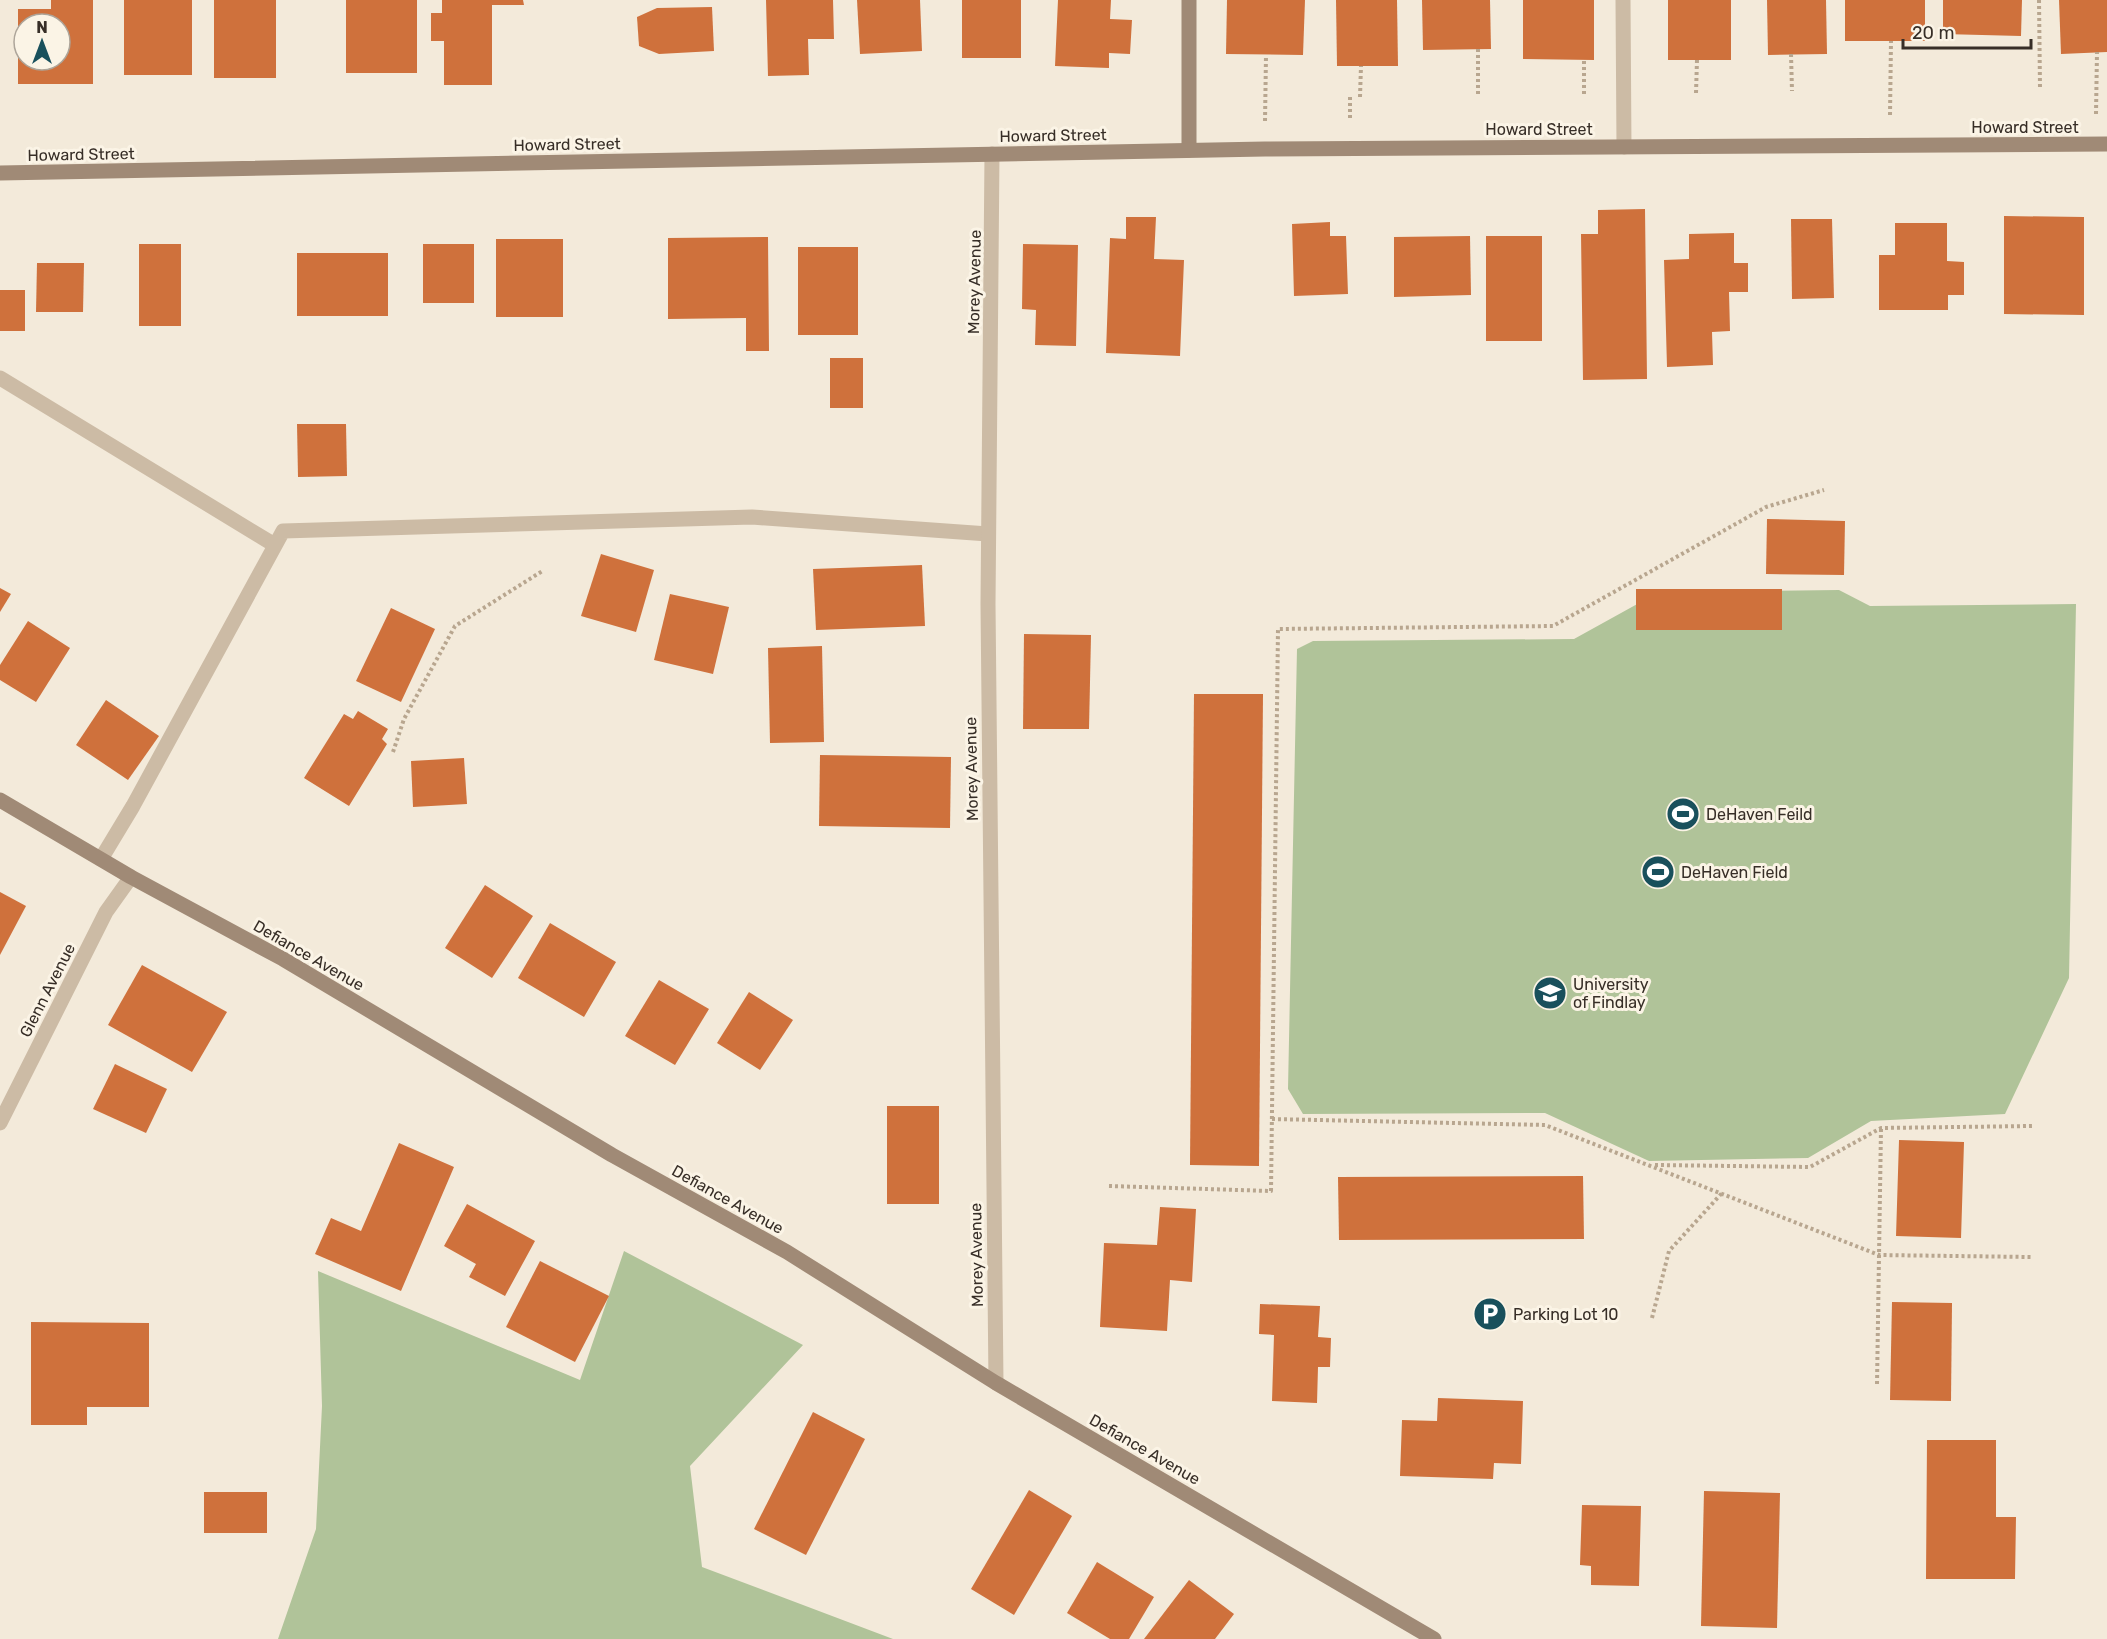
<svg xmlns="http://www.w3.org/2000/svg" width="2107" height="1639" viewBox="0 0 2107 1639" font-family="Rubik,sans-serif">
  <style>
    .green { fill: #b0c399 }
    .building { fill: #cf713c; fill-rule: evenodd }
    .lines { fill: none; stroke-linecap: round; stroke-linejoin: round }
    .path { stroke: #b8a68f; stroke-width: 4; stroke-dasharray: 3 3; stroke-linecap: butt }
    .lane { stroke: #ccbba5; stroke-width: 15 }
    .street { stroke: #ccbba5; stroke-width: 15 }
    .secondary { stroke: #a08a76; stroke-width: 15 }
    .labels { text-anchor: middle; stroke-width: 6; stroke-linejoin: round; paint-order: stroke }
    .street-label { font-size: 16px; fill: #372e27; stroke: #fbf4e6 }
    .poi-label { font-size: 16px; fill: #372e27; stroke: #fbf4e6; text-anchor: start }
  </style>
  <rect width="100%" height="100%" fill="#f3eada"/>
  <g class="green">
    <path d="M 1839,590 L 1870,606 L 2076,604 L 2069,978 L 2005,1114 L 1871,1121 L 1808,1158 L 1649,1161 L 1545,1113 L 1303,1114 L 1288,1089 L 1297,649 L 1313,641 L 1574,639 L 1659,592 Z"/>
    <path d="M 624,1251 L 803,1345 L 690,1466 L 702,1567 L 893,1639 L 278,1639 L 316,1529 L 322,1406 L 318,1271 L 580,1380 Z"/>
  </g>
  <g class="building">
    <path d="M 51,0 L 93,0 L 93,84 L 18,84 L 18,9 L 51,9 ZM 24,24 L 60,24 L 60,60 L 24,60 Z"/>
    <rect x="124" y="0" width="68" height="75"/>
    <rect x="214" y="0" width="62" height="78"/>
    <rect x="346" y="0" width="71" height="73"/>
    <path d="M 442,0 L 523,0 L 524,5 L 492,5 L 492,85 L 444,85 L 444,41 L 431,41 L 431,13 L 442,13 Z"/>
    <path d="M 766,0 L 833,0 L 834,39 L 808,39 L 809,75 L 768,76 Z"/>
    <path d="M 857,0 L 920,0 L 922,51 L 860,54 Z"/>
    <rect x="962" y="0" width="59" height="58"/>
    <path d="M 1058,0 L 1111,0 L 1110,19 L 1132,20 L 1130,54 L 1109,53 L 1109,68 L 1055,66 Z"/>
    <path d="M 1227,0 L 1305,0 L 1303,55 L 1226,54 Z"/>
    <path d="M 1336,0 L 1397,0 L 1398,66 L 1337,66 Z"/>
    <path d="M 1422,0 L 1490,0 L 1491,49 L 1423,50 Z"/>
    <path d="M 1523,0 L 1594,0 L 1594,60 L 1523,59 Z"/>
    <rect x="1668" y="0" width="63" height="60"/>
    <path d="M 1767,0 L 1826,0 L 1827,54 L 1768,55 Z"/>
    <rect x="1845" y="0" width="80" height="41"/>
    <path d="M 1943,0 L 2022,0 L 2021,36 L 1943,34 Z"/>
    <path d="M 2059,0 L 2107,0 L 2107,52 L 2061,54 Z"/>
    <path d="M 712,7 L 714,51 L 659,54 L 639,46 L 637,17 L 657,8 Z"/>
    <path d="M 1645,209 L 1647,379 L 1583,380 L 1581,234 L 1598,234 L 1598,210 Z"/>
    <path d="M 2004,216 L 2084,217 L 2084,315 L 2004,314 Z"/>
    <path d="M 1126,217 L 1156,217 L 1154,259 L 1184,260 L 1180,356 L 1106,353 L 1110,238 L 1126,239 Z"/>
    <path d="M 1791,219 L 1832,219 L 1834,298 L 1792,299 Z"/>
    <path d="M 1330,222 L 1330,236 L 1346,236 L 1348,294 L 1294,296 L 1292,224 Z"/>
    <path d="M 1895,223 L 1947,223 L 1947,261 L 1964,262 L 1964,295 L 1948,295 L 1948,310 L 1879,310 L 1879,255 L 1895,255 Z"/>
    <path d="M 1734,233 L 1734,263 L 1748,263 L 1748,292 L 1729,292 L 1730,331 L 1712,332 L 1713,365 L 1667,367 L 1664,260 L 1689,259 L 1689,234 Z"/>
    <path d="M 1470,236 L 1471,295 L 1394,297 L 1394,237 Z"/>
    <rect x="1486" y="236" width="56" height="105"/>
    <path d="M 768,237 L 769,351 L 746,351 L 746,318 L 668,319 L 668,238 Z"/>
    <rect x="496" y="239" width="67" height="78"/>
    <rect x="139" y="244" width="42" height="82"/>
    <rect x="423" y="244" width="51" height="59"/>
    <path d="M 1023,244 L 1078,245 L 1076,346 L 1035,345 L 1036,310 L 1022,309 Z"/>
    <rect x="798" y="247" width="60" height="88"/>
    <rect x="297" y="253" width="91" height="63"/>
    <path d="M 37,263 L 84,263 L 83,312 L 36,312 Z"/>
    <rect x="0" y="290" width="25" height="41"/>
    <rect x="830" y="358" width="33" height="50"/>
    <path d="M 297,424 L 346,424 L 347,476 L 298,477 Z"/>
    <path d="M 1767,519 L 1845,521 L 1844,575 L 1766,574 Z"/>
    <path d="M 601,554 L 654,570 L 636,632 L 581,616 Z"/>
    <path d="M 922,565 L 925,626 L 816,630 L 813,569 Z"/>
    <path d="M 0,588 L 11,594 L 0,612 Z"/>
    <rect x="1636" y="589" width="146" height="41"/>
    <path d="M 670,594 L 729,607 L 713,674 L 654,660 Z"/>
    <path d="M 391,608 L 435,629 L 401,702 L 356,681 Z"/>
    <path d="M 28,621 L 70,648 L 36,702 L 0,680 L 0,665 Z"/>
    <path d="M 1024,634 L 1091,635 L 1089,729 L 1023,729 Z"/>
    <path d="M 822,646 L 824,742 L 770,743 L 768,648 Z"/>
    <path d="M 1194,694 L 1263,694 L 1259,1166 L 1190,1165 Z"/>
    <path d="M 106,700 L 159,736 L 128,780 L 76,745 Z"/>
    <path d="M 358,711 L 388,729 L 382,739 L 387,744 L 349,806 L 304,778 L 344,714 L 353,719 Z"/>
    <path d="M 820,755 L 951,757 L 950,828 L 819,826 Z"/>
    <path d="M 464,758 L 467,804 L 413,807 L 411,761 Z"/>
    <path d="M 485,885 L 533,916 L 492,978 L 445,948 Z"/>
    <path d="M 0,892 L 26,906 L 0,955 Z"/>
    <path d="M 550,923 L 616,962 L 584,1017 L 518,978 Z"/>
    <path d="M 142,965 L 227,1012 L 192,1072 L 108,1025 Z"/>
    <path d="M 659,980 L 709,1009 L 675,1065 L 625,1036 Z"/>
    <path d="M 749,992 L 793,1020 L 760,1070 L 717,1043 Z"/>
    <path d="M 115,1064 L 167,1089 L 146,1133 L 93,1109 Z"/>
    <rect x="887" y="1106" width="52" height="98"/>
    <path d="M 1899,1140 L 1964,1142 L 1961,1238 L 1896,1236 Z"/>
    <path d="M 399,1143 L 454,1167 L 401,1291 L 315,1254 L 331,1218 L 361,1231 Z"/>
    <path d="M 1583,1176 L 1584,1239 L 1339,1240 L 1338,1177 Z"/>
    <path d="M 467,1204 L 535,1241 L 505,1296 L 469,1277 L 476,1264 L 444,1246 Z"/>
    <path d="M 1160,1207 L 1196,1209 L 1192,1282 L 1170,1280 L 1167,1331 L 1100,1327 L 1104,1243 L 1157,1245 Z"/>
    <path d="M 540,1261 L 609,1296 L 575,1362 L 506,1327 Z"/>
    <path d="M 1892,1302 L 1952,1303 L 1951,1401 L 1890,1400 Z"/>
    <path d="M 1260,1304 L 1320,1306 L 1318,1337 L 1331,1338 L 1330,1367 L 1318,1367 L 1317,1403 L 1272,1401 L 1274,1335 L 1259,1334 Z"/>
    <path d="M 31,1322 L 149,1323 L 149,1407 L 87,1407 L 87,1425 L 31,1425 Z"/>
    <path d="M 1438,1398 L 1523,1401 L 1521,1464 L 1494,1463 L 1493,1479 L 1400,1476 L 1402,1420 L 1437,1421 Z"/>
    <path d="M 813,1412 L 865,1439 L 806,1555 L 754,1529 Z"/>
    <path d="M 1927,1440 L 1996,1440 L 1996,1517 L 2016,1517 L 2015,1579 L 1926,1579 Z"/>
    <path d="M 1029,1490 L 1072,1516 L 1014,1615 L 971,1589 Z"/>
    <path d="M 1704,1491 L 1780,1493 L 1777,1628 L 1701,1626 Z"/>
    <rect x="204" y="1492" width="63" height="41"/>
    <path d="M 1582,1505 L 1641,1506 L 1639,1586 L 1591,1585 L 1591,1566 L 1580,1565 Z"/>
    <path d="M 1097,1562 L 1154,1597 L 1129,1639 L 1110,1639 L 1067,1613 Z"/>
    <path d="M 1189,1580 L 1234,1614 L 1215,1639 L 1144,1639 Z"/>
  </g>
  <g class="lines">
    <g class="path">
      <path d="M 2039,0 L 2040,88"/>
      <path d="M 1478,49 L 1478,95"/>
      <path d="M 1791,54 L 1792,91"/>
      <path d="M 1696,93 L 1697,60"/>
      <path d="M 1584,94 L 1584,60"/>
      <path d="M 1350,97 L 1350,118"/>
      <path d="M 1360,97 L 1361,66"/>
      <path d="M 2096,114 L 2097,52"/>
      <path d="M 1890,115 L 1891,41"/>
      <path d="M 1265,121 L 1266,55"/>
      <path d="M 393,752 L 404,719 L 455,626 L 544,570"/>
      <path d="M 1272,1119 L 1545,1125 L 1879,1255 L 2031,1257"/>
      <path d="M 1655,1165 L 1810,1167 L 1881,1128 L 2032,1126"/>
      <path d="M 1109,1186 L 1271,1191 L 1278,629 L 1553,626 L 1766,507 L 1824,490"/>
      <path d="M 1652,1318 L 1669,1251 L 1722,1193"/>
      <path d="M 1877,1384 L 1881,1128"/>
    </g>
    <g class="lane">
      <path d="M 1623,0 L 1624,147"/>
      <path d="M 0,378 L 273,544"/>
      <path d="M 101,859 L 133,806 L 283,531 L 752,517 L 988,534"/>
    </g>
    <g class="street">
      <path d="M 992,154 L 988,604 L 996,1383"/>
      <path d="M 0,1123 L 106,912 L 131,877"/>
    </g>
    <g class="secondary">
      <path d="M 1189,150 L 1189,0"/>
      <path d="M 0,173 L 1265,149 L 2107,144"/>
      <path d="M 0,800 L 131,877 L 283,959 L 612,1155 L 787,1252 L 996,1383 L 1434,1639"/>
    </g>
  </g>
  <defs>
    <symbol id="stadium-disc" viewBox="-11 -11 22 22"><circle r="9.5" fill="#19505c" stroke="#fbf4e6"/><path d="M0-5a6.5 5 0 1 0 0 10a6.5 5 0 1 0 0-10ZM-3.5-1.8h7v3.6h-7Z" fill="#fff"/></symbol>
    <symbol id="university-disc" viewBox="-11 -11 22 22"><circle r="9.5" fill="#19505c" stroke="#fbf4e6"/><path d="M0-5L7-2L0 1L-7-2ZM-4 1L0 2.5L4 1V4Q0 6-4 4Z" fill="#fff"/></symbol>
    <symbol id="parking-disc" viewBox="-11 -11 22 22"><circle r="9.5" fill="#19505c" stroke="#fbf4e6"/><path d="M-3.5-5.5H1a3.5 3.5 0 0 1 0 7H-1V5.5H-3.5ZM-1-3.4V-.6H.8a1.4 1.4 0 0 0 0-2.8Z" fill="#fff"/></symbol>
  </defs>
  <g fill-rule="evenodd">
    <use href="#stadium-disc" x="1664" y="795" width="38" height="38"/>
    <use href="#stadium-disc" x="1639" y="853" width="38" height="38"/>
    <use href="#university-disc" x="1531" y="974" width="38" height="38"/>
    <use href="#parking-disc" x="1471" y="1295" width="38" height="38"/>
  </g>
  <g class="labels">
    <g class="street-label">
      <text x="2025" y="133">Howard Street</text>
      <text x="1539" y="135">Howard Street</text>
      <text transform="translate(1053 135) rotate(-1)" y="6">Howard Street</text>
      <text transform="translate(567 144) rotate(-1)" y="6">Howard Street</text>
      <text transform="translate(81 154) rotate(-1)" y="6">Howard Street</text>
      <text transform="translate(974 282) rotate(-89)" y="6">Morey Avenue</text>
      <text transform="translate(971 769) rotate(-91)" y="6">Morey Avenue</text>
      <text transform="translate(309 955) rotate(30)" y="6">Defiance Avenue</text>
      <text transform="translate(47 990) rotate(-63)" y="6">Glenn Avenue</text>
      <text transform="translate(728 1199) rotate(29)" y="6">Defiance Avenue</text>
      <text transform="translate(976 1255) rotate(-91)" y="6">Morey Avenue</text>
      <text transform="translate(1145 1449) rotate(30)" y="6">Defiance Avenue</text>
    </g>
    <g class="poi-label">
      <text x="1706" y="820">DeHaven Feild</text>
      <text x="1681" y="878">DeHaven Field</text>
      <text x="1573" y="990">University<tspan x="1573" dy="18">of Findlay</tspan></text>
      <text x="1513" y="1320">Parking Lot 10</text>
    </g>
  </g>
  <g transform="translate(42 42)"><circle r="28" fill="#fbf4e6" stroke="#ada59a" stroke-width="1.5"/>
  <path d="M0-4.5L10 22L0 15L-10 22Z" fill="#19505c"/>
  <text y="-9" font-size="16" font-weight="bold" text-anchor="middle" fill="#372e27">N</text>
  </g>
  <path d="M1903 39v9h128v-9" fill="none" stroke="#372e27" stroke-width="3"/>
  <text x="1912" y="39" font-size="18" fill="#372e27" stroke="#fbf4e6" stroke-width="4.5" paint-order="stroke">20 m</text>
</svg>
